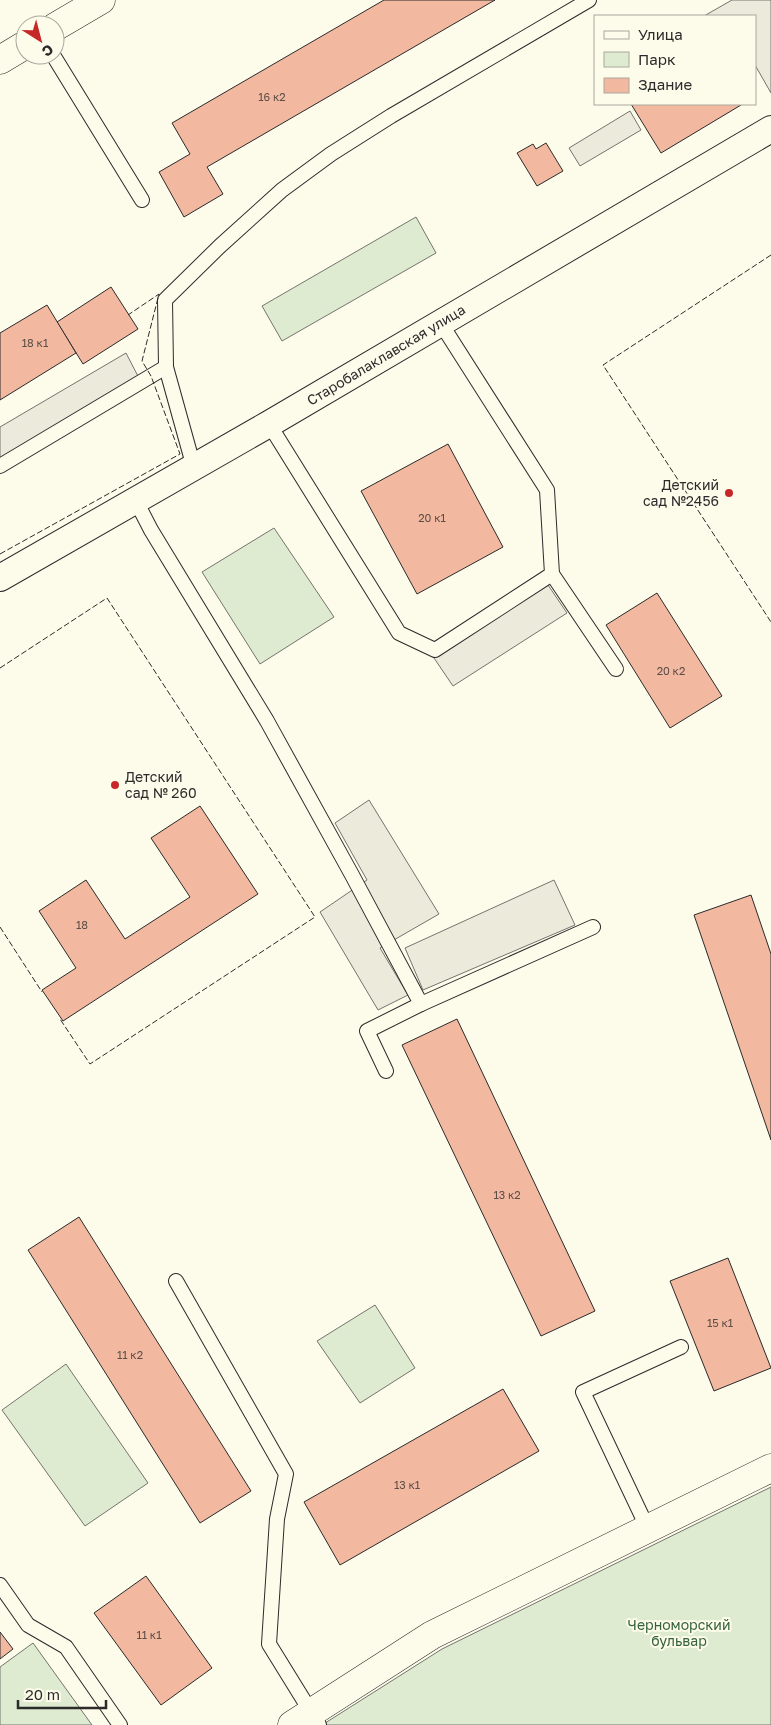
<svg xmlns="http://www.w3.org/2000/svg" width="771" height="1725" viewBox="0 0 771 1725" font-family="'Golos Text',sans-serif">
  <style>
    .green { fill: #deebd1; stroke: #74746e }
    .parking { fill: #eceadb; stroke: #74746e }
    .building { fill: #f2b8a0; stroke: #2b2b2b }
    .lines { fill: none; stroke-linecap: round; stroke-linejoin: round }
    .lane-casing { stroke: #2b2b2b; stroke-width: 16 }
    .street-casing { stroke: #2b2b2b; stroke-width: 28 }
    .secondary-casing { stroke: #2b2b2b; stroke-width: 29 }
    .lane { stroke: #fdfbea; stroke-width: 14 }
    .street { stroke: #fdfbea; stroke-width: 26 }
    .secondary { stroke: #fdfbea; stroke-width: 28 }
    .fence { stroke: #2b2b2b; stroke-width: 1; stroke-dasharray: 6 2.5; stroke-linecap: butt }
    .poi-dot { fill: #c62828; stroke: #fdfbea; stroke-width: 2 }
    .labels { text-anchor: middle; stroke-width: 4; stroke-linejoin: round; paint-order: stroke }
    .number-label { font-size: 11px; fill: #5d4e48 }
    .street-label { font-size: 14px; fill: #2b2b2b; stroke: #fdfbea }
    .poi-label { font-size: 14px; fill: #2b2b2b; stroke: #fdfbea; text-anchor: end }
    .park-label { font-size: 14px; fill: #34623c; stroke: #fdfbea }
  </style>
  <rect width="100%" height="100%" fill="#fdfbea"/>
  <g class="green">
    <path d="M 416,217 L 436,253 L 282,341 L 262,306 Z"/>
    <path d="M 274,528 L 334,617 L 260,664 L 202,572 Z"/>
    <path d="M 375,1305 L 415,1368 L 360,1403 L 317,1341 Z"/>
    <path d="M 66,1364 L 148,1483 L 85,1526 L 2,1410 Z"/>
    <path d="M 771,1487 L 771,1725 L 322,1725 L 442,1649 Z"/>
    <path d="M 33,1643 L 92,1725 L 0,1725 L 0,1667 Z"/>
  </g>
  <g class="parking">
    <path d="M 732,0 L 771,0 L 771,93 L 755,65 L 755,16 L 704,16 Z"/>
    <path d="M 630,111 L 641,130 L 580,166 L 569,148 Z"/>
    <path d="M 126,353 L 140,380 L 0,462 L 0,427 Z"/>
    <path d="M 548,585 L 567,613 L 453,686 L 434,658 Z"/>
    <path d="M 369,800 L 439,914 L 380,948 L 408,995 L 378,1010 L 320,912 L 367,880 L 335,823 Z"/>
    <path d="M 554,880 L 575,925 L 423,990 L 405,948 Z"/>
  </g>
  <g class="building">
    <path d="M 384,0 L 495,0 L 207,167 L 223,194 L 184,217 L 159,172 L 190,154 L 172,123 Z"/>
    <path d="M 631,104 L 740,104 L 741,105 L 661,153 Z"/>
    <path d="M 546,143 L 563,171 L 537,186 L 517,153 L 533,144 L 536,149 Z"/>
    <path d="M 111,287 L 138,329 L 83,364 L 57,322 Z"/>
    <path d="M 47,305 L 76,353 L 0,400 L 0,333 Z"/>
    <path d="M 448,444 L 503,547 L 417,594 L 361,491 Z"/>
    <path d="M 657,593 L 722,696 L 670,728 L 606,625 Z"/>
    <path d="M 200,806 L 258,894 L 63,1021 L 42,990 L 76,968 L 39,911 L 86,880 L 125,939 L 190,897 L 151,838 Z"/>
    <path d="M 751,895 L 771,954 L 771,1140 L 694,915 Z"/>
    <path d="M 457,1019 L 595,1311 L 541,1336 L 402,1045 Z"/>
    <path d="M 79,1217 L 251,1491 L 200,1523 L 28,1250 Z"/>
    <path d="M 728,1258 L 771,1368 L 714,1391 L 670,1281 Z"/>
    <path d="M 503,1389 L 539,1451 L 340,1565 L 304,1502 Z"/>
    <path d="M 146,1576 L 212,1668 L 161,1705 L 94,1613 Z"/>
    <path d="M 0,1632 L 13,1649 L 0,1659 Z"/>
  </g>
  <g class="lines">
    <defs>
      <g id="lane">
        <path d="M 53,55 L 142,200"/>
        <path d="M 269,424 L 399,633 L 435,650 L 552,574 L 547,490 L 440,322"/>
        <path d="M 198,464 L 191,457 L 166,367 L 165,300 L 220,246 L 282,190 L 331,154 L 391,116 L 589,0"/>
        <path d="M 0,466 L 166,367"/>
        <path d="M 136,501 L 151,530 L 267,721 L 352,875 L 421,1004 L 593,927"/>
        <path d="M 552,574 L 616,669"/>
        <path d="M 386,1071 L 367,1031 L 421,1004"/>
        <path d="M 176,1281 L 286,1474 L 277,1519 L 269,1644 L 319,1725"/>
        <path d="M 648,1529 L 583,1392 L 681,1347"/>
        <path d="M 0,1585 L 28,1625 L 66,1647 L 120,1725"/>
      </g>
      <path id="street" d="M 0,578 L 269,424 L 771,129"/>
      <g id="secondary">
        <path d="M 55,27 L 101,0"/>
        <path d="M 0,60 L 25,45"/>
        <path d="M 292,1725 L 432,1635 L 771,1468"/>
      </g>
    </defs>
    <use href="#lane" class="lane-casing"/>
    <use href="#street" class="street-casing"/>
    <use href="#secondary" class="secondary-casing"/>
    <use href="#lane" class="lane"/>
    <use href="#street" class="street"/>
    <use href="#secondary" class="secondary"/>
    <g class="fence">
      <path d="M 771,255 L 603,365 L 771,622"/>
      <path d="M 0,554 L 180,454 L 151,376 L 142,361 L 159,294 L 128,315"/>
      <path d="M 0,668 L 107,598 L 315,917 L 90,1064 L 60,1019"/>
      <path d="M 0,927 L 42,992"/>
    </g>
  </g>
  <g class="poi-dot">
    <circle cx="729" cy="493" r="5"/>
    <circle cx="115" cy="785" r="5"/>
  </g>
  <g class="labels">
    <g class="number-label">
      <text x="272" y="101">16 к2</text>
      <text x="35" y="347">18 к1</text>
      <text x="432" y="522">20 к1</text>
      <text x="671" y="675">20 к2</text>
      <text x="82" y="929">18</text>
      <text x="507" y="1199">13 к2</text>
      <text x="720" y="1327">15 к1</text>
      <text x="130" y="1359">11 к2</text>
      <text x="407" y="1489">13 к1</text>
      <text x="149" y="1639">11 к1</text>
    </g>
    <g class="street-label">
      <text transform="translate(386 355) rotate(-31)" y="5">Старобалаклавская улица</text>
    </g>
    <g class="poi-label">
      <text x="719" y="490">Детский<tspan x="719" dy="16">сад №2456</tspan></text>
      <text x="125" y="782" text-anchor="start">Детский<tspan x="125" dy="16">сад № 260</tspan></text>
    </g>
    <g class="park-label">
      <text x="679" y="1630">Черноморский<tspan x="679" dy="16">бульвар</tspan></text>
    </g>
  </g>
  <rect x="594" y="15" width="162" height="90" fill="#fdfbea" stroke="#a9a89e"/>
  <rect x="604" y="31" width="25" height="8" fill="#fdfbea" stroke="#a9a89e"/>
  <text x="638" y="40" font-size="15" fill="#2b2b2b">Улица</text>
  <rect x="604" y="52" width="25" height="15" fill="#deebd1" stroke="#a9a89e"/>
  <text x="638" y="65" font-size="15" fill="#2b2b2b">Парк</text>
  <rect x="604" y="78" width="25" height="15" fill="#f2b8a0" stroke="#a9a89e"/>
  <text x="638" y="90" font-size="15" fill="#2b2b2b">Здание</text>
  <g transform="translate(40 40) rotate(144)"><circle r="24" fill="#fdfbea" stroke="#a9a89e"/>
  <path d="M0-4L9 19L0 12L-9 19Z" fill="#c62828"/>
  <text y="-8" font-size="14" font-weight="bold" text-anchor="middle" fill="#2b2b2b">С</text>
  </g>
  <path d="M18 1700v8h88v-8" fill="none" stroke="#2b2b2b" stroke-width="2.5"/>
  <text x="25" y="1700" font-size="15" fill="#2b2b2b" stroke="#fdfbea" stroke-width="4" paint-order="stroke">20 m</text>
</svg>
